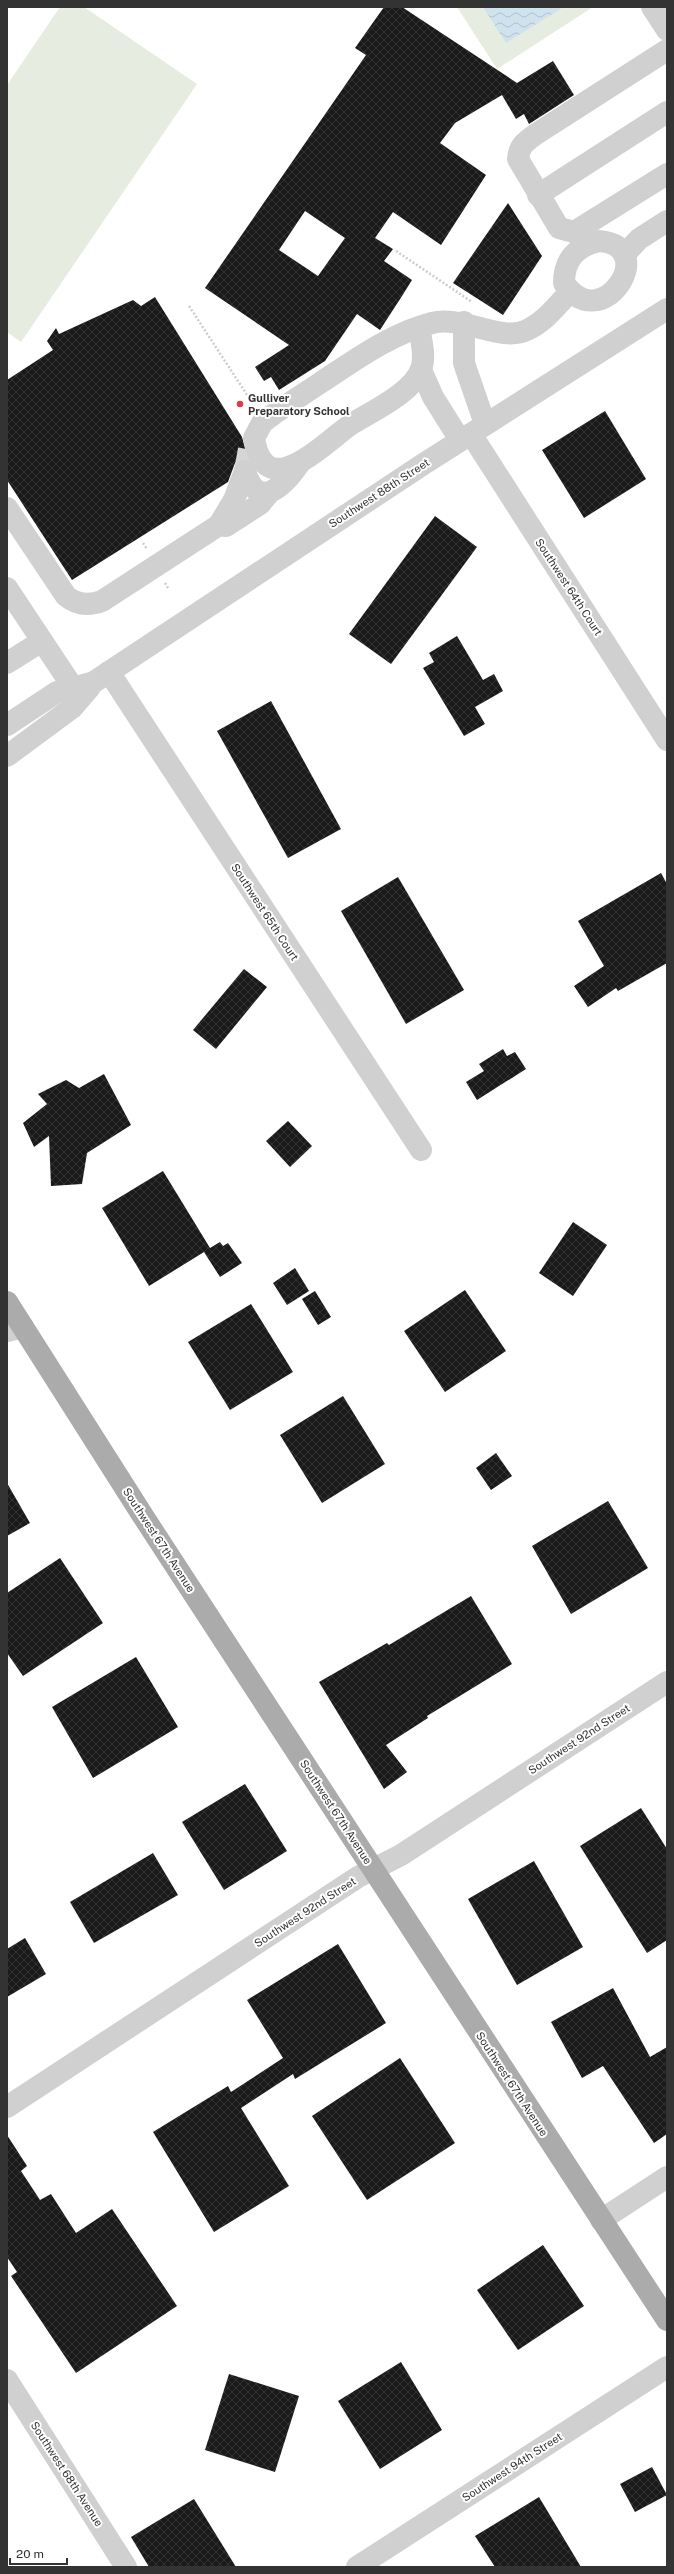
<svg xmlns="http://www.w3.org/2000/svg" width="674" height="2574" viewBox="0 0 674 2574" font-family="'Public Sans',sans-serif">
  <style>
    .grass { fill: #e6ecdf }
    .water { fill: url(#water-waves) }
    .building { fill: url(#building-cross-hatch); fill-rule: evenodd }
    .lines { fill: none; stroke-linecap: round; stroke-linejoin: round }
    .minor-tunnel { stroke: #d6d6d6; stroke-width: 22; stroke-dasharray: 22 11; stroke-linecap: butt }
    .path { stroke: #cdcdcd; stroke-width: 2.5; stroke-dasharray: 2 2; stroke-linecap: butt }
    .minor { stroke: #d0d0d0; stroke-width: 22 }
    .major { stroke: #ababab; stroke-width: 22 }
    .poi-dot { fill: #e63946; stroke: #fff; stroke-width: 1.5 }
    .labels { text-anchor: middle; stroke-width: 4; stroke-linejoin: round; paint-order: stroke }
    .poi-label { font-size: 11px; font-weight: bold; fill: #333; stroke: #fff; text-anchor: start }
    .street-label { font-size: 11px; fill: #333; stroke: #fff }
  </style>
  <defs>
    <pattern id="water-waves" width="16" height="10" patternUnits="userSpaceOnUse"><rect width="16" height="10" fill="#cfe2ee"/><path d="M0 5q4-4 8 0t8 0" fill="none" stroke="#b2c2cd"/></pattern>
    <pattern id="building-cross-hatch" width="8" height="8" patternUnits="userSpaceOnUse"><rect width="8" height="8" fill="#1a1a1a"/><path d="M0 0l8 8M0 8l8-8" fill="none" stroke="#333"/></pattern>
  </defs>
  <rect width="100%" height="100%" fill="#fff"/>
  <g class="grass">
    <path d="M 60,7 L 84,7 L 197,84 L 21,342 L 7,332 L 7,85 Z"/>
    <path d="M 457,7 L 593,7 L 497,69 Z"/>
  </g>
  <path class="water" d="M 483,7 L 561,7 L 562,8 L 506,43 Z"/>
  <g class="building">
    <path d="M 384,7 L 402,7 L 517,83 L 553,61 L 574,95 L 529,124 L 524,114 L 516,119 L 502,95 L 455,123 L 440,143 L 486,175 L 441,245 L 393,212 L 375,238 L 393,249 L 384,261 L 412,280 L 402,296 L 380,330 L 357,314 L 325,361 L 279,390 L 271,377 L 264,381 L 255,367 L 289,345 L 205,288 L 366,55 L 355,48 ZM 305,211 L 345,238 L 318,276 L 279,250 Z"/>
    <path d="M 508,203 L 542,256 L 503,315 L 453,283 Z"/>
    <path d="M 155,297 L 242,437 L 248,459 L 240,459 L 235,463 L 228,482 L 72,580 L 7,480 L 7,380 L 53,350 L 47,341 L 56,328 L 59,334 L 133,300 L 141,306 Z"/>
    <path d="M 605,411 L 646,479 L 584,518 L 542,450 Z"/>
    <path d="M 435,516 L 477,547 L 391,664 L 349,634 Z"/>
    <path d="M 457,636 L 483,680 L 494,674 L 503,691 L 475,707 L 485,724 L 464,736 L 423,668 L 434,662 L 429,653 Z"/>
    <path d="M 271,701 L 341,829 L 288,858 L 217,731 Z"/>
    <path d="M 661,873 L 667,884 L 667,963 L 618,991 L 616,988 L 588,1007 L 574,986 L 604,966 L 578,921 Z"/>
    <path d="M 398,877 L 464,990 L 406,1024 L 341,911 Z"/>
    <path d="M 244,969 L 267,987 L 216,1049 L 193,1030 Z"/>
    <path d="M 503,1049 L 507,1056 L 515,1052 L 526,1069 L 477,1100 L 466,1082 L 484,1071 L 479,1064 Z"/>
    <path d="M 104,1074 L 131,1125 L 87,1153 L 82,1184 L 51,1186 L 49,1136 L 34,1147 L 23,1123 L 47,1104 L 38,1094 L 66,1080 L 79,1088 Z"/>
    <path d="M 288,1121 L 312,1146 L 290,1167 L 266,1141 Z"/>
    <path d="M 163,1171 L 210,1248 L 220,1242 L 223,1246 L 228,1243 L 242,1263 L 220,1277 L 204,1252 L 149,1286 L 102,1208 Z"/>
    <path d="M 573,1222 L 607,1245 L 573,1296 L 539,1273 Z"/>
    <path d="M 295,1268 L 309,1291 L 287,1305 L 273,1283 Z"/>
    <path d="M 465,1290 L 506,1351 L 445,1392 L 404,1331 Z"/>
    <path d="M 315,1291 L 331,1317 L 318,1325 L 302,1299 Z"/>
    <path d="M 251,1304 L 293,1372 L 230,1410 L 188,1342 Z"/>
    <path d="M 343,1396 L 385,1464 L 322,1503 L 280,1435 Z"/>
    <path d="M 496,1453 L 512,1476 L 491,1490 L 476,1468 Z"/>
    <path d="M 7,1483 L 30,1523 L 7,1536 Z"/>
    <path d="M 608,1501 L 648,1568 L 571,1614 L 532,1546 Z"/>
    <path d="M 60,1558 L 103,1623 L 23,1676 L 7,1653 L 7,1593 Z"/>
    <path d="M 471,1596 L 512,1664 L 427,1716 L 428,1718 L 386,1745 L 407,1772 L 384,1789 L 319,1682 L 387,1643 L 389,1645 Z"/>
    <path d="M 136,1657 L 178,1727 L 93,1778 L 52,1707 Z"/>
    <path d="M 245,1784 L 287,1851 L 224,1890 L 182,1822 Z"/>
    <path d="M 641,1808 L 667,1849 L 667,1940 L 647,1953 L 580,1846 Z"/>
    <path d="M 153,1853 L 178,1895 L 94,1943 L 70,1902 Z"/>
    <path d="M 534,1861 L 583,1947 L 517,1985 L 468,1899 Z"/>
    <path d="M 25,1938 L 46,1974 L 7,1997 L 7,1949 Z"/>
    <path d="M 338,1944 L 386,2023 L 295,2079 L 293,2074 L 241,2108 L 289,2186 L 214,2232 L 153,2132 L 228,2086 L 231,2092 L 283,2058 L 247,2000 Z"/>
    <path d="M 613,1988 L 650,2057 L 667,2047 L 667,2134 L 654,2143 L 603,2066 L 582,2078 L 551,2022 Z"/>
    <path d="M 400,2058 L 455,2143 L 367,2200 L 312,2116 Z"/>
    <path d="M 7,2135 L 27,2166 L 21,2171 L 40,2200 L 51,2194 L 76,2233 L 112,2209 L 177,2306 L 76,2373 L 11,2276 L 17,2272 L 7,2257 Z"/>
    <path d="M 543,2245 L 584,2306 L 518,2350 L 477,2290 Z"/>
    <path d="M 401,2362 L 442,2430 L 380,2469 L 338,2401 Z"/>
    <path d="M 229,2374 L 299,2396 L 275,2472 L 205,2450 Z"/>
    <path d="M 652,2467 L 667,2495 L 635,2512 L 620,2484 Z"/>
    <path d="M 539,2497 L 581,2567 L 495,2567 L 475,2536 Z"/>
    <path d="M 194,2499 L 236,2567 L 149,2567 L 131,2537 Z"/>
  </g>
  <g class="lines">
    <path class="minor-tunnel" d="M 245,471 L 249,449"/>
    <g class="path">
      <path d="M 396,251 L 472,302"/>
      <path d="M 189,306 L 253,404"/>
      <path d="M 143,543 L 147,549"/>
      <path d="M 165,583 L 168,588"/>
    </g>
    <g class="minor">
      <path d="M 652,7 L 667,30"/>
      <path d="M 667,50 L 536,134 C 525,142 519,146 518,159 L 559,228 L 574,232 L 667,174"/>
      <path d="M 538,195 L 667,112"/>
      <path d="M 599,241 C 662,246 601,338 564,283 C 564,259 577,246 599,241 Z"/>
      <path d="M 624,255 L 639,239 L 667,221"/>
      <path d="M 464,322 L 464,363 L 485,424"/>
      <path d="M 419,327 C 421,340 426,357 421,369 C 413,393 370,412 350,425 C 324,443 265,506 254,438 L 262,423 C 280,408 301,396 320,383 C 355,360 390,334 432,323 C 463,315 501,343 527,330 C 545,322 557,305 570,292"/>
      <path d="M 421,370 L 433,397 L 460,440"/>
      <path d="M 471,434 L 667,740"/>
      <path d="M 245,471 C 258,512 284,486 299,464"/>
      <path d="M 7,508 L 66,596 C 77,605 89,606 102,601 L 219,525 L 234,500 L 245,471"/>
      <path d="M 219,525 L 226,526 L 260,504 L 270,492"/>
      <path d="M 7,588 L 80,698"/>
      <path d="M 7,663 L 42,641"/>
      <path d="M 109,672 L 421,1150"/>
      <path d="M 7,725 L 57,692 L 94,682 L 109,672 L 422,465 L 667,309"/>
      <path d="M 7,756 L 72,708 L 90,687"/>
      <path d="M 7,1331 L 23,1327"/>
      <path d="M 7,2107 L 358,1877 L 401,1855 L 667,1682"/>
      <path d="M 601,2220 L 667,2177"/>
      <path d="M 7,2380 L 126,2567"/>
      <path d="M 357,2567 L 667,2367"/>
    </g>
    <path class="major" d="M 7,1302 L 143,1516 L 667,2320"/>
  </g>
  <circle class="poi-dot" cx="240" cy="404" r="4"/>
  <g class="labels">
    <g class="poi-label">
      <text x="248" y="402">Gulliver<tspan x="248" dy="13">Preparatory School</tspan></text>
    </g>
    <g class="street-label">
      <text transform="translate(379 493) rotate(-33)" y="4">Southwest 88th Street</text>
      <text transform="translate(569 587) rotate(57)" y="4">Southwest 64th Court</text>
      <text transform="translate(265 912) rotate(57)" y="4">Southwest 65th Court</text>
      <text transform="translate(159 1540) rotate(57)" y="4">Southwest 67th Avenue</text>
      <text transform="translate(579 1739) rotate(-33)" y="4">Southwest 92nd Street</text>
      <text transform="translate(336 1812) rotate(57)" y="4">Southwest 67th Avenue</text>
      <text transform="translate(305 1912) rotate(-33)" y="4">Southwest 92nd Street</text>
      <text transform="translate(512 2084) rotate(57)" y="4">Southwest 67th Avenue</text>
      <text transform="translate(512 2467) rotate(-33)" y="4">Southwest 94th Street</text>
      <text transform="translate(67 2474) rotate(57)" y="4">Southwest 68th Avenue</text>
    </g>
  </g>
  <rect width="674" height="2574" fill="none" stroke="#333333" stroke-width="16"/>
  <path d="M10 2558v6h57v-6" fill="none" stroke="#333333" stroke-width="2"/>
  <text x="16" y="2558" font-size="12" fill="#333333" stroke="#ffffff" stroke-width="3" paint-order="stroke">20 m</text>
</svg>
